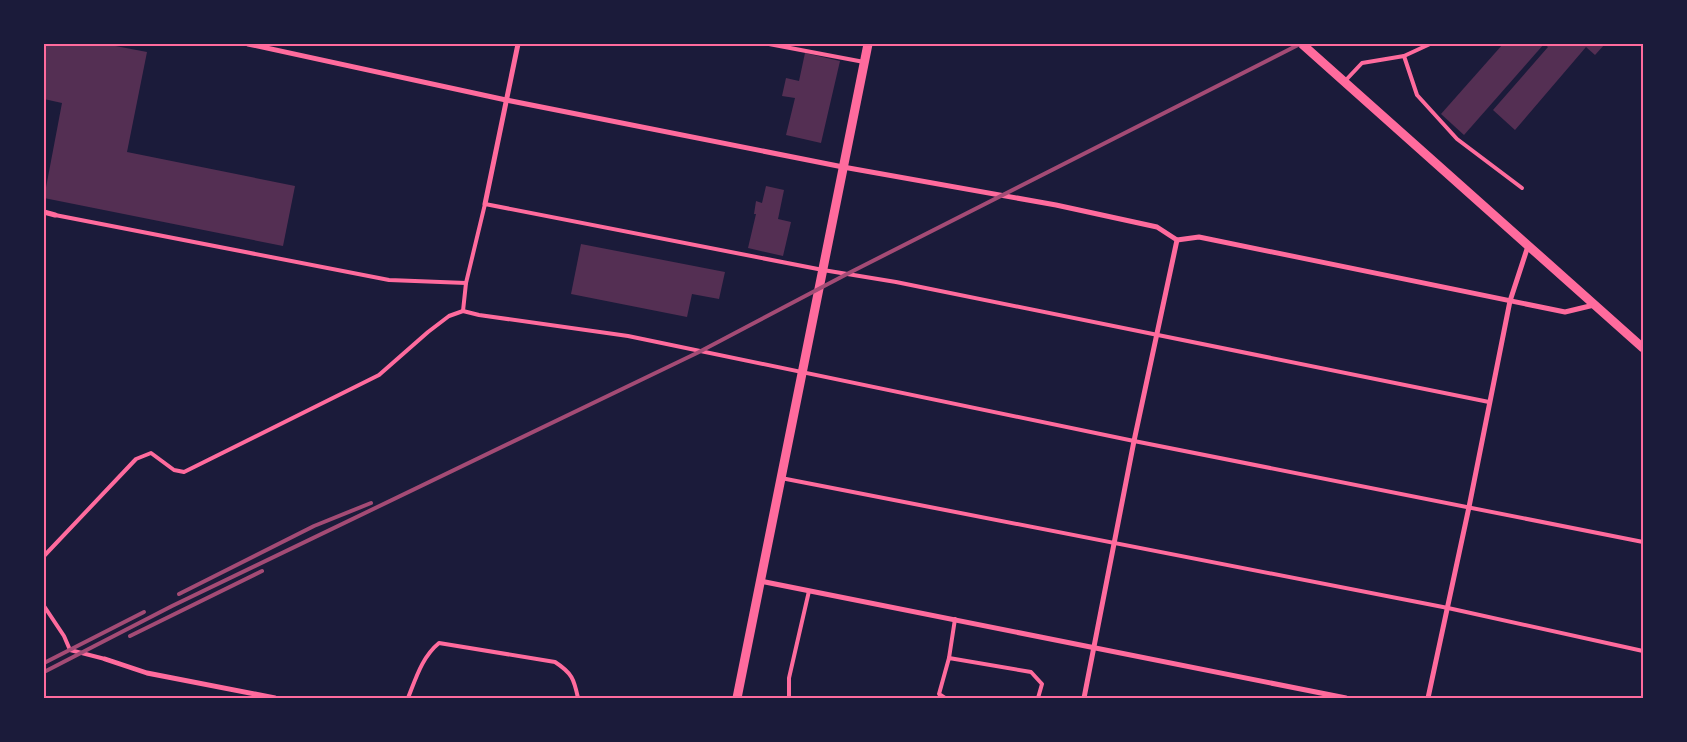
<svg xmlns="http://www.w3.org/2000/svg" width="1687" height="742" viewBox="0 0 1687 742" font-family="'Exo 2',sans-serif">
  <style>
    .building { fill: #542f53 }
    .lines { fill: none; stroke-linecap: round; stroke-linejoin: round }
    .service { stroke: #ff6b9d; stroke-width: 4 }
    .minor { stroke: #ff6b9d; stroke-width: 5 }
    .tertiary { stroke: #ff6b9d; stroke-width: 9 }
    .rail { stroke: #a44b75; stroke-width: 4 }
    .neatline { fill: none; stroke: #ff6b9d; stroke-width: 2 }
  </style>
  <rect width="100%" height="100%" fill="#1b1b3a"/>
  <g class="building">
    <path d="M 44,44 L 105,44 L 147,52 L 127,152 L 295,186 L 283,246 L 44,198 L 62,103 L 44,99 Z"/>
    <path d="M 1503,44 L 1544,44 L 1464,135 L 1441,114 Z"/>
    <path d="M 1544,44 L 1605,44 L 1595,55 L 1586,47 L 1515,130 L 1493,110 L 1548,47 Z"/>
    <path d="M 805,53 L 840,61 L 821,143 L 786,135 L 795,98 L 782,96 L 786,78 L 799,81 Z"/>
    <path d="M 766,186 L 784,190 L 778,219 L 791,222 L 783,256 L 748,248 L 756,214 L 754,214 L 756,201 L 762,203 Z"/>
    <path d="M 581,244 L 725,272 L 719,299 L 692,294 L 687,317 L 571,294 Z"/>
  </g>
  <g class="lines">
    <g class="service">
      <path d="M 769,44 L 864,62"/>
      <path d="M 1404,56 L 1417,95 L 1457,139 L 1522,188"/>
      <path d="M 1345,81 L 1362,63 L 1404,56 L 1430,44"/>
      <path d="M 55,215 L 389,280 L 466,283"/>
      <path d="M 463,311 L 479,315 L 628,336 L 1134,441 L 1643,542"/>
      <path d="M 463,311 L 466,283 L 485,204 L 823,270 L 896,282 L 1489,402"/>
      <path d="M 781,478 L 1448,608 L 1643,651"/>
      <path d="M 44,556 L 136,459 L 151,453 L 174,470 L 184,472 L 379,375 L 428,332 L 449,316 L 463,311"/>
      <path d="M 44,606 L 64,636 L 70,650 L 105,659"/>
      <path d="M 949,658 L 955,619"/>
      <path d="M 408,698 C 416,678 422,657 439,643 L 555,662 C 572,673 574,679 578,698"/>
      <path d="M 789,698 L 789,678 L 809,591"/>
      <path d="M 945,698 L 939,694 L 949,658 L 1031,672 L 1042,684 L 1038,698"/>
    </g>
    <g class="minor">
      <path d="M 248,44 L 506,100 L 843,167 L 1056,205 L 1157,227 L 1177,240 L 1199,237 L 1565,312 L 1594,305"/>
      <path d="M 485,204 L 518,44"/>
      <path d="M 44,212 L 55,215"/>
      <path d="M 760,581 L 1346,698"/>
      <path d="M 105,659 L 147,673 L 275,698"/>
      <path d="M 1084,698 L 1134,441 L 1177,240"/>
      <path d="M 1428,698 L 1469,507 L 1510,301 L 1528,246"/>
    </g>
    <g class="tertiary">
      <path d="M 1302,44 L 1643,348"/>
      <path d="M 737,698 L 868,44"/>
    </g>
    <g class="rail">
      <path d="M 179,594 L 314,526 L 371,503"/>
      <path d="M 130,636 L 262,571"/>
      <path d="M 44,663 L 144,612"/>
      <path d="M 44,672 L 172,606 L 699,352 L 847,274 L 1300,44"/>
    </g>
  </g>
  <rect width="1687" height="742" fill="none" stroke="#1b1b3a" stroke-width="90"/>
  <rect x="45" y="45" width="1597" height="652" class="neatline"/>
</svg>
